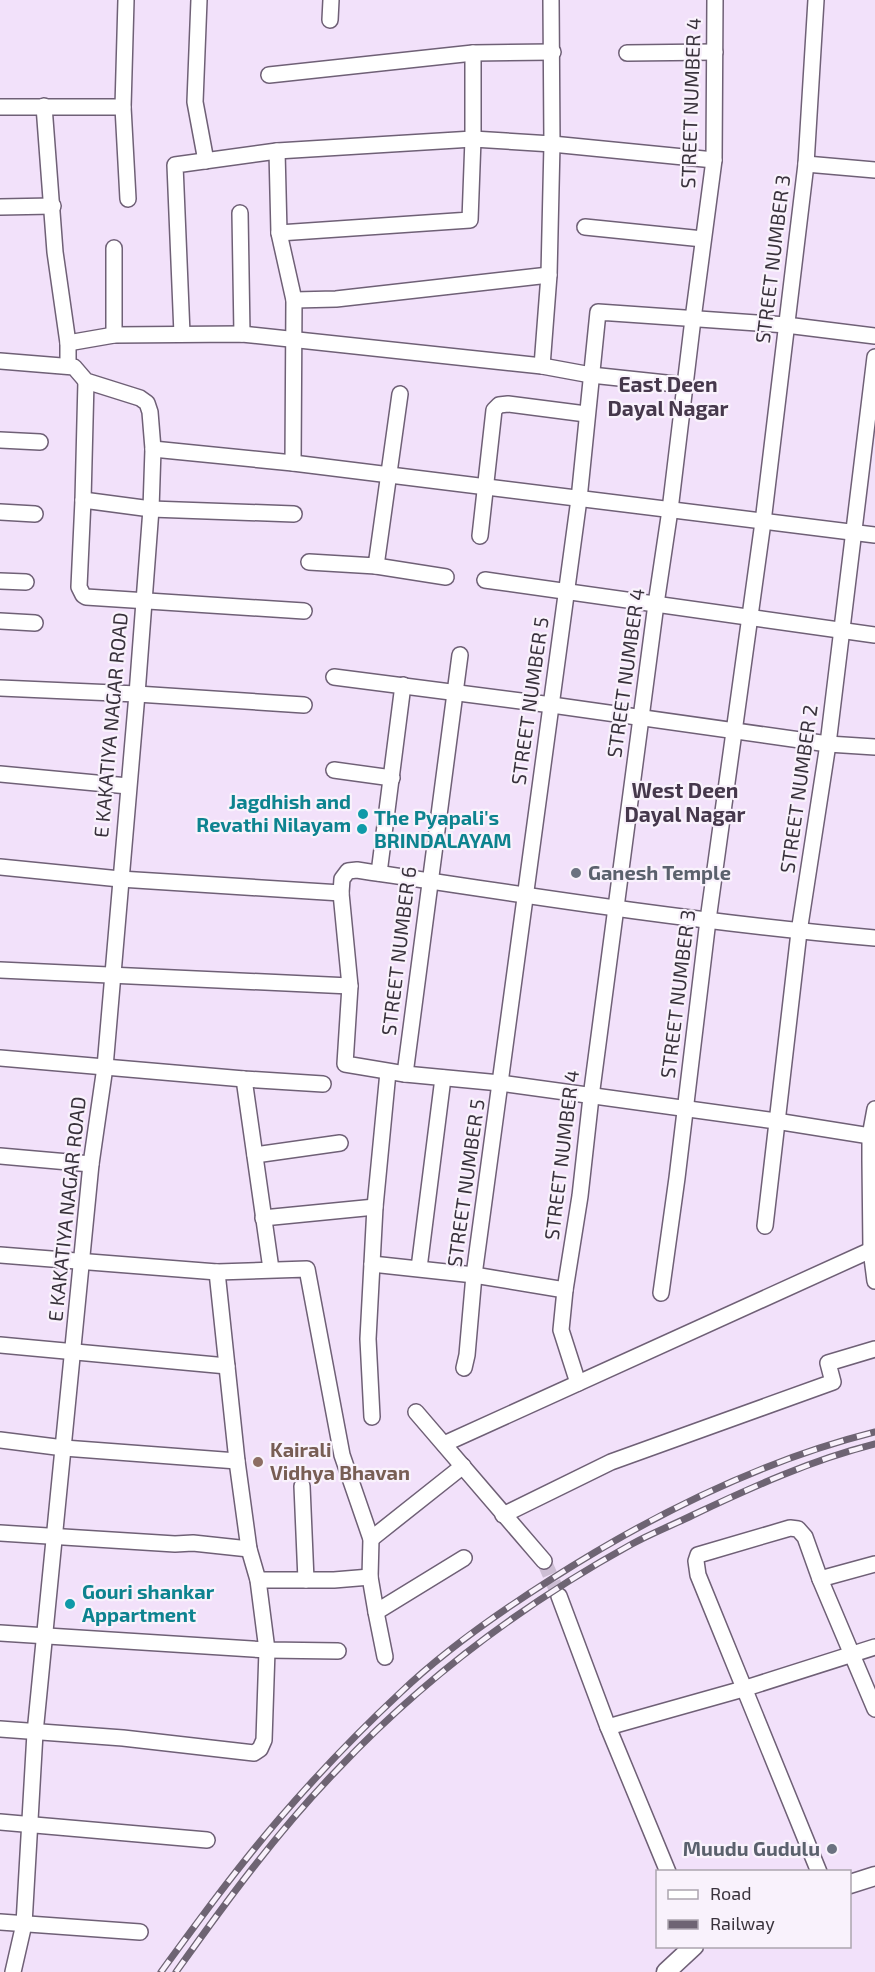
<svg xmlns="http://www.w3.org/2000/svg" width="875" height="1972" viewBox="0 0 875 1972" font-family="'Exo 2',sans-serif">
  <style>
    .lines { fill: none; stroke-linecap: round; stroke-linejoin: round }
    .minor-tunnel { stroke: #cdbed4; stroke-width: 15; stroke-dasharray: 15 8; stroke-linecap: butt }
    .minor-casing { stroke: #6f6076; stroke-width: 18 }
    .major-casing { stroke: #6f6076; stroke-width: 21 }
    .minor { stroke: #fff; stroke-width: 15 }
    .major { stroke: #fff; stroke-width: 18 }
    .rail-casing { stroke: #6e6473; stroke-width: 7 }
    .rail { stroke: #f9f2fc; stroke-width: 4.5; stroke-dasharray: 14; stroke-linecap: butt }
    .culture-dot { fill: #0f9aa8; stroke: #f9f2fc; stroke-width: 2 }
    .worship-dot { fill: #6b7280; stroke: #f9f2fc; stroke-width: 2 }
    .education-dot { fill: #8d6e63; stroke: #f9f2fc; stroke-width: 2 }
    .labels { text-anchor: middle; stroke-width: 4.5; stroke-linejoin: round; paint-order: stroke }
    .street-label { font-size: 20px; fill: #39323c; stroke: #f9f2fc }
    .culture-label { font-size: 20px; font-weight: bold; fill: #0d838f; stroke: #f9f2fc; text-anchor: start }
    .worship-label { font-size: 20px; font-weight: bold; fill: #5b616d; stroke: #f9f2fc; text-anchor: start }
    .education-label { font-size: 20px; font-weight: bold; fill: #785e54; stroke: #f9f2fc; text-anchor: start }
    .neighbourhood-label { font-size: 21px; font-weight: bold; fill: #46384c; stroke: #f9f2fc }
  </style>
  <rect width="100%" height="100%" fill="#f2e1fa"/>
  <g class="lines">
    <path class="minor-tunnel" d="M 544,1561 L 559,1596"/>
    <defs>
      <g id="minor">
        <path d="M 126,0 L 123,107 L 128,199"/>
        <path d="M 199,0 L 195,102 L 206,161"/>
        <path d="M 330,20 L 331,0"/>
        <path d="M 627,53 L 715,52"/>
        <path d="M 269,75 L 473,53 L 553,52"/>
        <path d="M 44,106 L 55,252 L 68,343 L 68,365"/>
        <path d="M 0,107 L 123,107"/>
        <path d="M 277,151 L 279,233 L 294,300 L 293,463"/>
        <path d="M 806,164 L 875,170"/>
        <path d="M 0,207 L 53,206"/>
        <path d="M 240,213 L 242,334"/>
        <path d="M 585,227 L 703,239"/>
        <path d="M 279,233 L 470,220 L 473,139 L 473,53"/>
        <path d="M 294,300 L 336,299 L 549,275"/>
        <path d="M 182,334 L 175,165 L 277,151 L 473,139 L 552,144 L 714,160"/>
        <path d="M 114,335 L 114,248"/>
        <path d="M 68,343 L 114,335 L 242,334 L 542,366 L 591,375 L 685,385"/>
        <path d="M 0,361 L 74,367 L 86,381 L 140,398 L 147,403 L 150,412 L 153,449 L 151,509 L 137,694 L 105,1067 L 91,1164 L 35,1733 L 24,1924 L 13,1972"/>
        <path d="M 542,366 L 549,275 L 552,144 L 551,0"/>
        <path d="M 86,381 L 83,500 L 79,587 L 83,595 L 86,597 L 304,611"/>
        <path d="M 0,440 L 40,442"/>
        <path d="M 153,449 L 293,463 L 875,535"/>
        <path d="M 83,500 L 151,509 L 294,514"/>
        <path d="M 0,512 L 35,514"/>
        <path d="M 480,536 L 494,410 L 499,405 L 508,404 L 586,414"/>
        <path d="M 309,562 L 376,566 L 400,394"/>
        <path d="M 376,566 L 446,577"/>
        <path d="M 485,580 L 875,635"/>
        <path d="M 0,581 L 26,582"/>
        <path d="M 0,621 L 35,623"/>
        <path d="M 334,677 L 552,705 L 828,744 L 875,747"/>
        <path d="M 0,688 L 137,694 L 304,705"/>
        <path d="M 334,770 L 392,778"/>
        <path d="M 0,774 L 128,786"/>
        <path d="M 0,867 L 120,879 L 341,893"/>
        <path d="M 379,873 L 403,685"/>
        <path d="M 0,970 L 350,986"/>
        <path d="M 0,1058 L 244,1079 L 323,1084"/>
        <path d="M 405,1074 L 460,655"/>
        <path d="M 244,1079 L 271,1269"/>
        <path d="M 875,1109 L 870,1136 L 870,1161 L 871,1250 L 875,1281"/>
        <path d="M 870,1136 L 776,1121 L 500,1083 L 405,1074 L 345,1064 L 350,986 L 341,893 L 342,879 L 348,871 L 357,870 C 529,896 702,923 875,938"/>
        <path d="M 255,1155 L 340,1143"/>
        <path d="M 0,1156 L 91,1164"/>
        <path d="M 263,1218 L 375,1207"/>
        <path d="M 765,1226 L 799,932 L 828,744 L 875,357"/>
        <path d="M 0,1255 L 217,1272 L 307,1269 L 342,1455 L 371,1539 L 370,1577 L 376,1612 L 464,1558"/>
        <path d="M 372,1264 L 474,1275 L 565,1290"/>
        <path d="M 419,1268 L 443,1078"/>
        <path d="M 661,1293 L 677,1178 L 708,920 L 763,522 L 806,164 L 816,0"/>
        <path d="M 0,1345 L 227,1366"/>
        <path d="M 464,1368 L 467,1355 L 474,1275 L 579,499 L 598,312 L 786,325 L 875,336"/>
        <path d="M 578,1383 L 561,1330 L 565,1290 L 580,1196 L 591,1097 L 656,604 L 670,510 L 693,319 L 714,160 L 715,0"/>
        <path d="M 416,1412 L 544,1561"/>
        <path d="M 372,1417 L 368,1339 L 375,1207 L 388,1072"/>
        <path d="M 0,1440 L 64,1448 L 237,1461"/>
        <path d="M 444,1444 L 871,1250"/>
        <path d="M 302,1486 L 306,1580"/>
        <path d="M 503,1515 L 611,1462 L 833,1382 L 828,1363 L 875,1349"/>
        <path d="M 0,1533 L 175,1544 L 193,1543 L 249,1549"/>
        <path d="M 371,1539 L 463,1466"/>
        <path d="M 820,1579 L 875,1564"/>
        <path d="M 258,1580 L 334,1580 L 370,1577"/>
        <path d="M 559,1596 L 608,1727 L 668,1872"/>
        <path d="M 376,1612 L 385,1657"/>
        <path d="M 0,1633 L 267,1650 L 338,1651"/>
        <path d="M 608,1727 L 743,1689 L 875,1647"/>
        <path d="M 0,1729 L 123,1738 L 254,1753 L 260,1749 L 264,1740 L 267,1650 L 258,1580 L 249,1549 L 237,1461 L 217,1272"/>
        <path d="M 0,1822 L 207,1840"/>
        <path d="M 819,1872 L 698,1575 L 696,1561 L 698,1555 L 790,1528 L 798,1529 L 805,1537 L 820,1579 L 875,1709"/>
        <path d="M 0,1922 L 140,1932"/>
      </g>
      <g id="major">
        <path d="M 850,1884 L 875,1876"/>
        <path d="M 666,1972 L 694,1946"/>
      </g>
    </defs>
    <use href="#minor" class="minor-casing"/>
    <use href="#major" class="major-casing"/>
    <use href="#minor" class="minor"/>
    <use href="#major" class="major"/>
    <defs>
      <g id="rail">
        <path d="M 161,1972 C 199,1920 237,1868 279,1819 C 317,1775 357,1733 400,1693 C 445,1650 498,1613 550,1580 C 650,1516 760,1461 875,1432"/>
        <path d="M 176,1972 C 226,1902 277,1832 337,1770 C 422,1680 523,1604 632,1544 C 652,1533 673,1525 693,1515 C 752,1487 812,1460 875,1444"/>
      </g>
    </defs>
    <use href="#rail" class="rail-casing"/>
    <use href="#rail" class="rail"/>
  </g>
  <g class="culture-dot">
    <circle cx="363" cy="814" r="6"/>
    <circle cx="362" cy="829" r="6"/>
    <circle cx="70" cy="1604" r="6"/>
  </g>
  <g class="worship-dot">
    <circle cx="576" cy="873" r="6"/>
    <circle cx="832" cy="1849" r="6"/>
  </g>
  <circle class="education-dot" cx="258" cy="1462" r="6"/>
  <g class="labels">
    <g class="street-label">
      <text transform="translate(691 103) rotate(-88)" y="7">STREET NUMBER 4</text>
      <text transform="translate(773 259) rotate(-83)" y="7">STREET NUMBER 3</text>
      <text transform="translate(626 673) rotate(-82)" y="7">STREET NUMBER 4</text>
      <text transform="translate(530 701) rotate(-82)" y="7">STREET NUMBER 5</text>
      <text transform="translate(111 725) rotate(-85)" y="7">E KAKATIYA NAGAR ROAD</text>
      <text transform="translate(799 789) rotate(-82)" y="7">STREET NUMBER 2</text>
      <text transform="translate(399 951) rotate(-83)" y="7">STREET NUMBER 6</text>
      <text transform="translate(678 994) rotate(-83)" y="7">STREET NUMBER 3</text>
      <text transform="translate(562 1155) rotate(-83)" y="7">STREET NUMBER 4</text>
      <text transform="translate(466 1183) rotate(-82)" y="7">STREET NUMBER 5</text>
      <text transform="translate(67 1209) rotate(-84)" y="7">E KAKATIYA NAGAR ROAD</text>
    </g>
    <g class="culture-label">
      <text x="351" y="809" text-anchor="end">Jagdhish and<tspan x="351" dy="23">Revathi Nilayam</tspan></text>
      <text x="374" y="825">The Pyapali's<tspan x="374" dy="23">BRINDALAYAM</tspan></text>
      <text x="82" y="1599">Gouri shankar<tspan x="82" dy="23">Appartment</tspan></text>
    </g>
    <g class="worship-label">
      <text x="588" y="880">Ganesh Temple</text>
      <text x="820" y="1856" text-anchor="end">Muudu Gudulu</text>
    </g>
    <g class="education-label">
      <text x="270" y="1457">Kairali<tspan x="270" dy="23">Vidhya Bhavan</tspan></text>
    </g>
    <g class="neighbourhood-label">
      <text x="668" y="392">East Deen<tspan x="668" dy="24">Dayal Nagar</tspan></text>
      <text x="685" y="798">West Deen<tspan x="685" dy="24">Dayal Nagar</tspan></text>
    </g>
  </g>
  <rect x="656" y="1870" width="195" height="78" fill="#f9f2fc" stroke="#aca5af" stroke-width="1.5"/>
  <rect x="668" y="1890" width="30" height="9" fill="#ffffff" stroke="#aca5af" stroke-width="1.5"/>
  <text x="710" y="1900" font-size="18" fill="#39323c">Road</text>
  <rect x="668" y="1920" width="30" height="9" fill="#6e6473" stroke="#aca5af" stroke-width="1.5"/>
  <text x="710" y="1930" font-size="18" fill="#39323c">Railway</text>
</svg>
